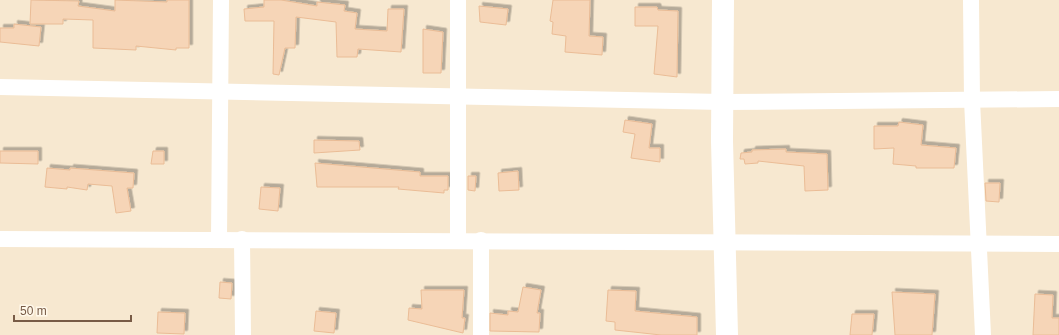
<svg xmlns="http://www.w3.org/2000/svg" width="1059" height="335" viewBox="0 0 1059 335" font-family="Arial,sans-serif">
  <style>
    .residential { fill: #f7e8d0 }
    .building { fill: #f6d5b7; stroke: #eabc96; filter: url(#shadow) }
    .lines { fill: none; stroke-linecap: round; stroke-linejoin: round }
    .street { stroke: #fff; stroke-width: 16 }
    .secondary { stroke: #fff; stroke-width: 22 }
  </style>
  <defs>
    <filter id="shadow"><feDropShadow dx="3.5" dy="-3.5" stdDeviation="0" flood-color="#0004"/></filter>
  </defs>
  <rect width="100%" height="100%" fill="#fef5e2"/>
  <rect class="residential" x="0" y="0" width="1059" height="335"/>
  <g class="building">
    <path d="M 31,0 L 79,1 L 78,6 L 115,11 L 115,0 L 167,2 L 167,0 L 189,0 L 189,48 L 176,48 L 176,50 L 136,46 L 136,50 L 93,48 L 93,20 L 63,19 L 63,24 L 30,24 Z"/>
    <path d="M 264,0 L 281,0 L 317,6 L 317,2 L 345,5 L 344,11 L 357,13 L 355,29 L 387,31 L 388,9 L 404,9 L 401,52 L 358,49 L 357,57 L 337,57 L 336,22 L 296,17 L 295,48 L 285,48 L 279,75 L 273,74 L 274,21 L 245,21 L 244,9 L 264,7 Z"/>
    <path d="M 553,0 L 590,0 L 589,36 L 603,37 L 602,55 L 565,52 L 566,36 L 552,34 L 553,22 L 550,21 Z"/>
    <path d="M 479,6 L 508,9 L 506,25 L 480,22 Z"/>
    <path d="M 635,7 L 657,7 L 658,10 L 678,11 L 677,77 L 654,74 L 658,26 L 635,26 Z"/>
    <path d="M 14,24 L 41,27 L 39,46 L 0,42 L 0,28 L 14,28 Z"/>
    <path d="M 423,29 L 443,32 L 441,73 L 423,73 Z"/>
    <path d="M 625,120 L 652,124 L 649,148 L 660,148 L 660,162 L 631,158 L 635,134 L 623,132 Z"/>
    <path d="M 899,122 L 923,125 L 921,145 L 956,148 L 954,168 L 916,168 L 916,166 L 893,164 L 894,148 L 874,149 L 874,126 L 898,126 Z"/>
    <path d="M 314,140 L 359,141 L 360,150 L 314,153 Z"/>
    <path d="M 786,149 L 786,152 L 827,154 L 828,190 L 805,191 L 804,166 L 758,161 L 758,163 L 745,164 L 744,159 L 740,159 L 741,153 L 752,152 L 752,150 Z"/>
    <path d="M 0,151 L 38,151 L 38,164 L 0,163 Z"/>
    <path d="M 153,151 L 164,151 L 164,164 L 151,164 Z"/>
    <path d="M 315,163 L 420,172 L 420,176 L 448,176 L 448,190 L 444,190 L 444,193 L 398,189 L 399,187 L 317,187 Z"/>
    <path d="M 47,168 L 70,170 L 70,168 L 134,173 L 133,188 L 127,188 L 131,211 L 116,213 L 112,186 L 88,184 L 87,190 L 67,187 L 67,189 L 45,187 Z"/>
    <path d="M 518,171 L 519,190 L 499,191 L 498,173 Z"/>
    <path d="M 468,176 L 476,176 L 475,191 L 468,190 Z"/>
    <path d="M 985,183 L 1000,183 L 999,202 L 986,201 Z"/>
    <path d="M 261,187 L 280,188 L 278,211 L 259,209 Z"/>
    <path d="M 220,282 L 232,283 L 231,299 L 219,298 Z"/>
    <path d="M 523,287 L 541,290 L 537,313 L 540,313 L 539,332 L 490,331 L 490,313 L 508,315 L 508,311 L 518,312 Z"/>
    <path d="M 421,290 L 464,290 L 462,318 L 465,318 L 463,333 L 408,320 L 409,308 L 422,309 Z"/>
    <path d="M 608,290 L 636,291 L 635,311 L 697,317 L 697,335 L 661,335 L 615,330 L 615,322 L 606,321 Z"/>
    <path d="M 892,292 L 935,294 L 932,335 L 895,335 Z"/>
    <path d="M 1035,294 L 1053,295 L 1052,318 L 1059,318 L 1059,335 L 1033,335 Z"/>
    <path d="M 316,311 L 336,313 L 334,333 L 314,331 Z"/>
    <path d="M 158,312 L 185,313 L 184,334 L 157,333 Z"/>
    <path d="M 852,314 L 874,314 L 872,335 L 850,335 Z"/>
  </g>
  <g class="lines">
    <g class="street">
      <path d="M 971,0 L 972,100 L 983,335"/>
      <path d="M 0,87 L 722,102 L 1059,99"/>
      <path d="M 0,239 L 1059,244"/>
      <path d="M 219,239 L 221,0"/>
      <path d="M 242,239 L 243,335"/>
      <path d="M 458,240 L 458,0"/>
      <path d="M 481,335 L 481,240"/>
    </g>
    <path class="secondary" d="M 723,0 L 722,141 L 727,335"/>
  </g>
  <path d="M14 315v6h117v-6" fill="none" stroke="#785b46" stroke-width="2"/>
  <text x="20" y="315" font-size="12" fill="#785b46" stroke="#fff8ea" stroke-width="3" paint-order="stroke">50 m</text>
</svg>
